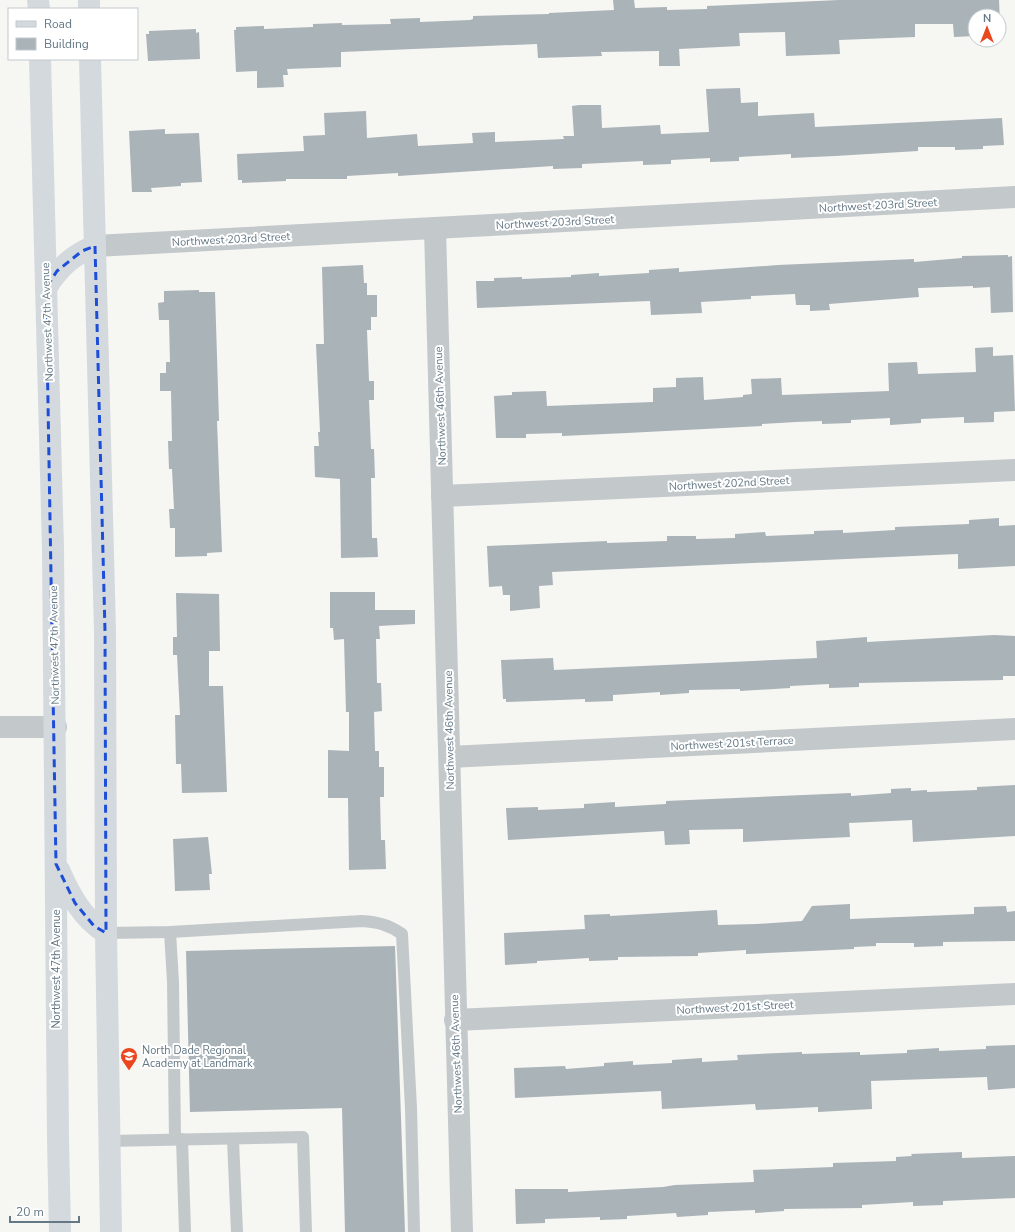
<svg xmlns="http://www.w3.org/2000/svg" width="1015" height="1232" viewBox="0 0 1015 1232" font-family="'Nunito Sans',sans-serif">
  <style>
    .building { fill: #aab3b8 }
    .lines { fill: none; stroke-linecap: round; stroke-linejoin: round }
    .service { stroke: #c3c8ca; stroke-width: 12 }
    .minor { stroke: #c3c8ca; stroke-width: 22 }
    .secondary { stroke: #d4d9dd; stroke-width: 22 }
    .marked { fill: none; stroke: #1d4ed8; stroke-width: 3; stroke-dasharray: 8 5; stroke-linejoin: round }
    .labels { text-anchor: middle; stroke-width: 4; stroke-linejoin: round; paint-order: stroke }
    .street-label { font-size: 11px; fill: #647885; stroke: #fff }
    .poi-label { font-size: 11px; fill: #647885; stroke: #fff; text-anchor: start }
  </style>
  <rect width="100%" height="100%" fill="#f6f6f3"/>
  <g class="building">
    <path d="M 613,0 L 634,0 L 635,8 L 667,7 L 667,10 L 707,9 L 707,6 L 839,0 L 999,0 L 1000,22 L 999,16 L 975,16 L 975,36 L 954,37 L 953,24 L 915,24 L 915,37 L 839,40 L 840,54 L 786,56 L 785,32 L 739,33 L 740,46 L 679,49 L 680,66 L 659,66 L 659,51 L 601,52 L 602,56 L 538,58 L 537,44 L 341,52 L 341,67 L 287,69 L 288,75 L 283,75 L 284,87 L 257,88 L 257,71 L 236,72 L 234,30 L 236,30 L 236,27 L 264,26 L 264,29 L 313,27 L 313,24 L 342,23 L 342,25 L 391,24 L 390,19 L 420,18 L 420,22 L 470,20 L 473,19 L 473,16 L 549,14 L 549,13 L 614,10 Z"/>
    <path d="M 196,29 L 196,33 L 199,32 L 200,59 L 148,61 L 146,34 L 149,34 L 149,31 Z"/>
    <path d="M 740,88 L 741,103 L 758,102 L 758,116 L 814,113 L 815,127 L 1002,118 L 1004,145 L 983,146 L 983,149 L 955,150 L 955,147 L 918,147 L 918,151 L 835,156 L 791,158 L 791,154 L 739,157 L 739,161 L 710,162 L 710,158 L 671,160 L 671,164 L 643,165 L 643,161 L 582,164 L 582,168 L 553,169 L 553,166 L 398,176 L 398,173 L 347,176 L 347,179 L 286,179 L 286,181 L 242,183 L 242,180 L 238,180 L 237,154 L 304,151 L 303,136 L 325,135 L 324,113 L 366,111 L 367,138 L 417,134 L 418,146 L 473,143 L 472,133 L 495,132 L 495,142 L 564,139 L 563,136 L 574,136 L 572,106 L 579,105 L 601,105 L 602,128 L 660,125 L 661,134 L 709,132 L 706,89 Z"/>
    <path d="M 165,129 L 165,134 L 199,133 L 202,182 L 181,183 L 181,186 L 151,188 L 152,192 L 132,192 L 129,131 Z"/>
    <path d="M 1008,255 L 1008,257 L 1012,256 L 1013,312 L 991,313 L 990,287 L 973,288 L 973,286 L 918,288 L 919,297 L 829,304 L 830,310 L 810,311 L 810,305 L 796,305 L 795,294 L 751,296 L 751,299 L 701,302 L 702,313 L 651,315 L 650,301 L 477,308 L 476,281 L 494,281 L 494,278 L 522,277 L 522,279 L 571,277 L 571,275 L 599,273 L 599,276 L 649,273 L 649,270 L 679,268 L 679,272 L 778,265 L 914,259 L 914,262 L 962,258 L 962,256 Z"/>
    <path d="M 363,265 L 364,283 L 367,283 L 367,295 L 377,295 L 377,317 L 371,317 L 371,330 L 367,330 L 369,381 L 374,381 L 374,400 L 369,400 L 371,449 L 374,449 L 375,478 L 371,478 L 372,538 L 377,538 L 378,557 L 341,558 L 340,479 L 315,477 L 314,446 L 319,446 L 318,432 L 320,432 L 316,344 L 324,344 L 322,267 Z"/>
    <path d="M 199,290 L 199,292 L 215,292 L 219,421 L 217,421 L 222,552 L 207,553 L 207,556 L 175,557 L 175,528 L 170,528 L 169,509 L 174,509 L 172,469 L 169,469 L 168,441 L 172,441 L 171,391 L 160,391 L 160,373 L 166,373 L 166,362 L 170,362 L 169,320 L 159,320 L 158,303 L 164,302 L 164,291 Z"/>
    <path d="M 993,347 L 993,356 L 1013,355 L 1015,411 L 994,412 L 994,422 L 964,423 L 964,417 L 921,419 L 921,423 L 890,425 L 890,418 L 851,420 L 851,423 L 822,424 L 822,421 L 796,422 L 762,424 L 762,426 L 627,433 L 562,436 L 562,433 L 526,434 L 526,438 L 496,438 L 494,396 L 512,395 L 512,392 L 546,391 L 547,406 L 653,402 L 653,388 L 676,387 L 676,378 L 703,377 L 704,400 L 743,397 L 743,395 L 752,394 L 751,379 L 781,378 L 782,395 L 889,391 L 888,363 L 917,362 L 918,374 L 976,372 L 975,348 Z"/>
    <path d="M 999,518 L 999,526 L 1015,525 L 1015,566 L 958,569 L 958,554 L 552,572 L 553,585 L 539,586 L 540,608 L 510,611 L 510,595 L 503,595 L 502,586 L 489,587 L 487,546 L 607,541 L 607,543 L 667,541 L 667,536 L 696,536 L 696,539 L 735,538 L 735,534 L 765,532 L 766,536 L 814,534 L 814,531 L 843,530 L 843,533 L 895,530 L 895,527 L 969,524 L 969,520 Z"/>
    <path d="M 330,592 L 375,592 L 375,610 L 415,610 L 415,624 L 379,626 L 380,639 L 376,639 L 377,683 L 381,683 L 382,711 L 374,712 L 375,751 L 379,751 L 379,767 L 384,767 L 384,797 L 380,797 L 381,840 L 385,840 L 386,869 L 349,870 L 348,798 L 328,798 L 328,750 L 349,751 L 349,712 L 346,712 L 344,639 L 334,640 L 333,628 L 330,628 Z"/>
    <path d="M 176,593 L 219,594 L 220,651 L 209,651 L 209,686 L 223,686 L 227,792 L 182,793 L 181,764 L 176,764 L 175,715 L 180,715 L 177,655 L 173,655 L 173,637 L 177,637 Z"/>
    <path d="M 994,635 L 1015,636 L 1015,676 L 1003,676 L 1003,680 L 859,683 L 859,687 L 829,688 L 829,684 L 790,686 L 790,688 L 740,691 L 740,689 L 689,690 L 689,693 L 660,695 L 660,692 L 613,695 L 613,701 L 585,702 L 585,699 L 506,702 L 506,699 L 503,699 L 501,660 L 553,658 L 554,670 L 817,658 L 816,641 L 867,637 L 867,642 Z"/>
    <path d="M 1015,785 L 1015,836 L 913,842 L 912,820 L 849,823 L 850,837 L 743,842 L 743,829 L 689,830 L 690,844 L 665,845 L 664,831 L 508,840 L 506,808 L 538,807 L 538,810 L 584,808 L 584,804 L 615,802 L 615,807 L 666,804 L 666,801 L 851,793 L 851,796 L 891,793 L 891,789 L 911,788 L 911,791 L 927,790 L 927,792 L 977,790 L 977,787 Z"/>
    <path d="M 208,837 L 212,874 L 209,874 L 210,890 L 175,891 L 173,839 Z"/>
    <path d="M 850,904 L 850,919 L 974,914 L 974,907 L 1006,906 L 1007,912 L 1015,911 L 1015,941 L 943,942 L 943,946 L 914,947 L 914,943 L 876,943 L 876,946 L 854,947 L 854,949 L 746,954 L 746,950 L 698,953 L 698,956 L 618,957 L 618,960 L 589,961 L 589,958 L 537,961 L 537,963 L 505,965 L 504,933 L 585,929 L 584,915 L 610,914 L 610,916 L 717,910 L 718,925 L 757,924 L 802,921 L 812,906 Z"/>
    <path d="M 395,946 L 405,1232 L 345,1232 L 342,1108 L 190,1112 L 186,951 Z"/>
    <path d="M 1015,1045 L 1015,1088 L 988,1090 L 987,1077 L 871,1081 L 872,1109 L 818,1112 L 818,1107 L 756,1110 L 755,1104 L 662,1109 L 661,1091 L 515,1098 L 514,1068 L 565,1066 L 566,1069 L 604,1066 L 604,1063 L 633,1061 L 633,1065 L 672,1063 L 672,1060 L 702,1058 L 702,1062 L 738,1060 L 737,1055 L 802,1052 L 802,1054 L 860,1052 L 860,1055 L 907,1053 L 907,1050 L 939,1048 L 939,1051 L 986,1049 L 986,1046 Z"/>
    <path d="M 962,1152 L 962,1158 L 1015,1156 L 1015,1198 L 943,1201 L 943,1205 L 913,1206 L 913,1202 L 862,1205 L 862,1208 L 784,1209 L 784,1211 L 755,1213 L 755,1210 L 708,1212 L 708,1215 L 677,1217 L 676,1213 L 627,1216 L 627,1219 L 600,1220 L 600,1217 L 545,1219 L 545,1223 L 516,1224 L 515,1189 L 568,1189 L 568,1192 L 663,1187 L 675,1185 L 754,1182 L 753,1170 L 833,1167 L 833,1163 L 896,1161 L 896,1157 L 912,1156 L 911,1154 Z"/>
  </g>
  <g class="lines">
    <g class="service">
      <path d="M 170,932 L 173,982 L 175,1139"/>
      <path d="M 106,933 L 170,932 L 362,921 C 378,922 389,925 402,934 L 411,1108 L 414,1232"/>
      <path d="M 182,1139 L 185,1232"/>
      <path d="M 233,1140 L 237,1232"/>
      <path d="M 108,1141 L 303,1137 L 306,1232"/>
    </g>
    <g class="minor">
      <path d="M 435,228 L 462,1232"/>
      <path d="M 95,246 L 1015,197"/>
      <path d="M 442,496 L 1015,470"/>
      <path d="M 0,727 L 56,727"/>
      <path d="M 450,757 L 1015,729"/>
      <path d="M 455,1020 L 1015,994"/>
    </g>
    <g class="secondary">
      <path d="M 38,0 L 39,9"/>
      <path d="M 89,0 L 89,9"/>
      <path d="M 40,59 L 53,549 L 58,1138 L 60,1232"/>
      <path d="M 90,59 L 105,631 L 106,933 L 111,1232"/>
      <path d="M 46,288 C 59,268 72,255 95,246"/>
      <path d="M 59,870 C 70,895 82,918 106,933"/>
    </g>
  </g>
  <path class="marked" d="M 95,246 L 105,631 L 106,933 L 94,926 L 75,903 L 56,864 L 46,288 L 57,271 L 82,251 Z"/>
  <defs>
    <symbol id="school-pin" viewBox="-11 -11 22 30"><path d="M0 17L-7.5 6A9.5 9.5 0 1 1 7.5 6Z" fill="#ea471f" stroke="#fff"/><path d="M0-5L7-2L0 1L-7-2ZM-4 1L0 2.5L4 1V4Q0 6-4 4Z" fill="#fff"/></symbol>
  </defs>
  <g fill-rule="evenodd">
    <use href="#school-pin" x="119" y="1046" width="20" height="27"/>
  </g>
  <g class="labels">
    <g class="street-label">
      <text transform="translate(878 205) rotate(-3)" y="4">Northwest 203rd Street</text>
      <text transform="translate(555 222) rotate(-3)" y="4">Northwest 203rd Street</text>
      <text transform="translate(231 239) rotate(-3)" y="4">Northwest 203rd Street</text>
      <text transform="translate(47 322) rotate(-92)" y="4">Northwest 47th Avenue</text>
      <text transform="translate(440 406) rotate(-92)" y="4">Northwest 46th Avenue</text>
      <text transform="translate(729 483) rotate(-3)" y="4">Northwest 202nd Street</text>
      <text transform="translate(54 645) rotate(-91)" y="4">Northwest 47th Avenue</text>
      <text transform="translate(449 730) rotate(-91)" y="4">Northwest 46th Avenue</text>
      <text transform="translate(732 743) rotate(-3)" y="4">Northwest 201st Terrace</text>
      <text transform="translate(56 969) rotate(-90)" y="4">Northwest 47th Avenue</text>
      <text transform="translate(735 1007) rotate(-3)" y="4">Northwest 201st Street</text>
      <text transform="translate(456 1054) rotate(-92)" y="4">Northwest 46th Avenue</text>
    </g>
    <g class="poi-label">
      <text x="142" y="1054">North Dade Regional<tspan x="142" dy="13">Academy at Landmark</tspan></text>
    </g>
  </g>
  <rect x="8" y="8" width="130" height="52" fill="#ffffff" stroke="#c1c9ce"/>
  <rect x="16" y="21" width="20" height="6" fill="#d4d9dd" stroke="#c1c9ce"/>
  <text x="44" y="28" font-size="12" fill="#647885">Road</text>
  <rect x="16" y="38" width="20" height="12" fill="#aab3b8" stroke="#c1c9ce"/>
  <text x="44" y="48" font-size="12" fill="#647885">Building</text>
  <g transform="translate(987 28)"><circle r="19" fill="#ffffff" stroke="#c1c9ce"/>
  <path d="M0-3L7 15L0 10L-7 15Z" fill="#ea471f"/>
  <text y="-6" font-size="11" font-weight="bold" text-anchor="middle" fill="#647885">N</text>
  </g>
  <path d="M10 1216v6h69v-6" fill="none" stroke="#647885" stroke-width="2"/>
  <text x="16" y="1216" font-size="12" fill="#647885" stroke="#ffffff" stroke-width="3" paint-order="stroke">20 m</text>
</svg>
